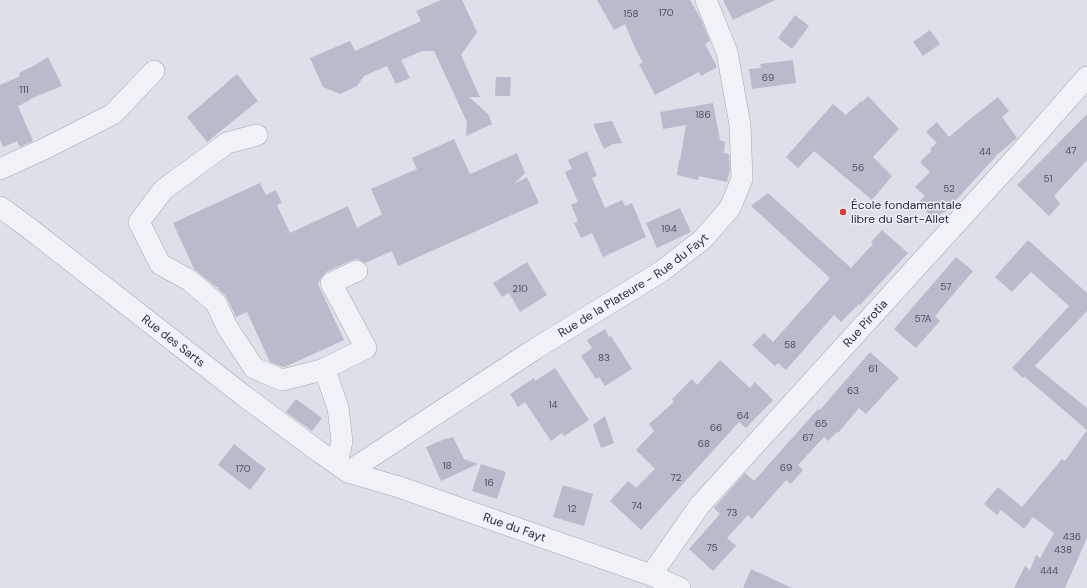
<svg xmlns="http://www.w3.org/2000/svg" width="1087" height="588" viewBox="0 0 1087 588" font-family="'DM Sans',sans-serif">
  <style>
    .building { fill: #b8bbc9 }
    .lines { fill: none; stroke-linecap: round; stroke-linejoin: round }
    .minor-casing { stroke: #a3a6b3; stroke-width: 22 }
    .minor { stroke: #f1f2f7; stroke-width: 21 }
    .poi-dot { fill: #d63e3a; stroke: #edeff6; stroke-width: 1.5 }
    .labels { text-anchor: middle; stroke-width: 3; stroke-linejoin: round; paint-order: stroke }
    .number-label { font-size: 10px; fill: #4a4f62 }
    .poi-label { font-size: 12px; fill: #262b40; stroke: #edeff6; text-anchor: start }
    .street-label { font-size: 12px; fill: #262b40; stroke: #edeff6 }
  </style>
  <rect width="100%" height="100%" fill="#dee0e9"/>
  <g class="building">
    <path d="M 441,0 L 462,0 L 477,32 L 461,55 L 480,97 L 469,97 L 488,114 L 492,124 L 466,136 L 467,122 L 434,51 L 422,51 L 401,60 L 410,78 L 396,84 L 387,66 L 364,76 L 357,86 L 340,94 L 323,87 L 310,58 L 350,41 L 355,51 L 421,21 L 416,11 Z"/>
    <path d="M 597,0 L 690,0 L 701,19 L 710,41 L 705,44 L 717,67 L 701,76 L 699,72 L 655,95 L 639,64 L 643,63 L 634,46 L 625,24 L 614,30 Z"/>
    <path d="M 723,0 L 775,0 L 733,20 Z"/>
    <path d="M 795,15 L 809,26 L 792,49 L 778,38 Z"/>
    <path d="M 930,30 L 940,44 L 923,56 L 913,42 Z"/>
    <path d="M 48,57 L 62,86 L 30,99 L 30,100 L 18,106 L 33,141 L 20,147 L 17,141 L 3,147 L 0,139 L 0,85 L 20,76 L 19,73 L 35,65 Z"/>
    <path d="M 793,60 L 796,83 L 752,89 L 749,69 L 761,68 L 760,64 Z"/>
    <path d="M 237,74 L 258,101 L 207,142 L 187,117 Z"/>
    <path d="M 496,77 L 511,77 L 510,96 L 495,96 Z"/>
    <path d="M 868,96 L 899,129 L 873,157 L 892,176 L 872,200 L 814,151 L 798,168 L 786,157 L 833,104 L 846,115 L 861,101 L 862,102 Z"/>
    <path d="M 998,97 L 1009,111 L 1002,117 L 1017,138 L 998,154 L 944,213 L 943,212 L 935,220 L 918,203 L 925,196 L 915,187 L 930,172 L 920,162 L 932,150 L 930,149 L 937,143 L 926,132 L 937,122 L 949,137 L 969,120 Z"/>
    <path d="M 713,103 L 720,140 L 725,142 L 724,153 L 729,154 L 730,169 L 727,182 L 699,176 L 698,180 L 677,175 L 679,160 L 680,160 L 686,125 L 663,129 L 660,112 Z"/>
    <path d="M 1087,114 L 1087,160 L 1054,196 L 1060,204 L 1049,216 L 1017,185 Z"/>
    <path d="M 612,121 L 622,143 L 613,144 L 604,149 L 593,124 Z"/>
    <path d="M 454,139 L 470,174 L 517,153 L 525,173 L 514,184 L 527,177 L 539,203 L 398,266 L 392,251 L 365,263 L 358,259 L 352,260 L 326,272 L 321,277 L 318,284 L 344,340 L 287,366 L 283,367 L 270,362 L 247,312 L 236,317 L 227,298 L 224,294 L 219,290 L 218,287 L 216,287 L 194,269 L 173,223 L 260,183 L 266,195 L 276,190 L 282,203 L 277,205 L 290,233 L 348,206 L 357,228 L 382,214 L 371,189 L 417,169 L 412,158 Z"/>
    <path d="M 587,151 L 597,176 L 592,178 L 605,208 L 622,200 L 625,206 L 632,203 L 646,237 L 603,257 L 592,233 L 581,238 L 574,223 L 578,221 L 571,205 L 578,202 L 565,172 L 572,169 L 568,160 Z"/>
    <path d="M 768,193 L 851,268 L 873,244 L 871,242 L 882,230 L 908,253 L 860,305 L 859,304 L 841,322 L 834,315 L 786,370 L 778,363 L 775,366 L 752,345 L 764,333 L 773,342 L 830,278 L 751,206 Z"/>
    <path d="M 680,208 L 691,232 L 657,248 L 646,223 Z"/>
    <path d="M 1028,240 L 1087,293 L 1087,311 L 1035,366 L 1087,408 L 1087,538 L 1065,588 L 1014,588 L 1025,566 L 1030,570 L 1036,555 L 1040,558 L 1054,533 L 1033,517 L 1024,529 L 1001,510 L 997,515 L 984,504 L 998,487 L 1022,507 L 1062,459 L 1065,461 L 1087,430 L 1025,377 L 1023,378 L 1012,368 L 1069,306 L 1031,272 L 1012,292 L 995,277 Z"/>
    <path d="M 956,257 L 973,271 L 935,316 L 940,321 L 916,348 L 894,329 Z"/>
    <path d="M 527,262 L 547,295 L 520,312 L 509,293 L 502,297 L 493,283 Z"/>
    <path d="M 605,329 L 609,337 L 611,336 L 632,369 L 605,386 L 599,377 L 596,379 L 581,356 L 592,348 L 587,340 Z"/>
    <path d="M 870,352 L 899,378 L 866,414 L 859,408 L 838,433 L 837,432 L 828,441 L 824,437 L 798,465 L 803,470 L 791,484 L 786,480 L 752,519 L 748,515 L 727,538 L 736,546 L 713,571 L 689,549 L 720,514 L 714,508 L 745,473 L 754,481 L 818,409 L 820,410 Z"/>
    <path d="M 720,360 L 750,388 L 755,382 L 773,400 L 746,428 L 739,422 L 641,530 L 610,501 L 628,481 L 636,488 L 655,469 L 636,450 L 654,431 L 649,424 L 674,402 L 672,399 L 692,379 L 697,385 Z"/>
    <path d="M 555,368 L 589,420 L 564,436 L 562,433 L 551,441 L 525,402 L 518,407 L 510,394 L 534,378 L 535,381 Z"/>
    <path d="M 296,399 L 322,418 L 312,431 L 286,412 Z"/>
    <path d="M 605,416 L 614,443 L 601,448 L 593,425 Z"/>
    <path d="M 453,437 L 464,459 L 478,464 L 441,481 L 426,447 L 447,438 L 447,439 Z"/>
    <path d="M 234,444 L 266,469 L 250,490 L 218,465 Z"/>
    <path d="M 481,464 L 506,472 L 497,499 L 472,491 Z"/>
    <path d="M 563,485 L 593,494 L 584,526 L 553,517 Z"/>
    <path d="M 751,569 L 792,588 L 743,588 Z"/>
  </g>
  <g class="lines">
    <defs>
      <g id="minor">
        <path d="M 257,135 L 227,143 L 163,190 L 139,222 L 160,264 L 189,280 L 216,303 L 227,327 L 254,368 L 282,380 L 322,370"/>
        <path d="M 0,169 L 44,149 L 113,114 L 154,71"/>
        <path id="s1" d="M 0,207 L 25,225 L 244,396 L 318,451 L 348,472 L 399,487 L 651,575 L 680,588"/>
        <path d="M 337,464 L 342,441 L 338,408 L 328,379 L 322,370 L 366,348 L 331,283 L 357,271"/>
        <path id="s2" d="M 348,472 L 535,349 L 662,271 L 703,239 L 730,208 L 742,179 L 740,125 L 727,52 L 706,0"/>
        <path id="s3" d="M 651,575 L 700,505 L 1021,152 L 1087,77"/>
      </g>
    </defs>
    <use href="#minor" class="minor-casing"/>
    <use href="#minor" class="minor"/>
  </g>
  <circle class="poi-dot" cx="843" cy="212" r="4"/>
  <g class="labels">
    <g class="number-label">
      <text x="666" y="16">170</text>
      <text x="631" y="17">158</text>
      <text x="768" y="81">69</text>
      <text x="24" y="93">111</text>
      <text x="703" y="118">186</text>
      <text x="1071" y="154">47</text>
      <text x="985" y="155">44</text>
      <text x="858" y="171">56</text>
      <text x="1048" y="182">51</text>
      <text x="949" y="192">52</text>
      <text x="669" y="232">194</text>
      <text x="946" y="290">57</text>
      <text x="520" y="292">210</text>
      <text x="923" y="322">57A</text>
      <text x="790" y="348">58</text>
      <text x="604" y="361">83</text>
      <text x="873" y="372">61</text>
      <text x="853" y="394">63</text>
      <text x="553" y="408">14</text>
      <text x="743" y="419">64</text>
      <text x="821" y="427">65</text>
      <text x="716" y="431">66</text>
      <text x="808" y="441">67</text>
      <text x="704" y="447">68</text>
      <text x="447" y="469">18</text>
      <text x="786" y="471">69</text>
      <text x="243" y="472">170</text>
      <text x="676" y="481">72</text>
      <text x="489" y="486">16</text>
      <text x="637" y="509">74</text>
      <text x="572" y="512">12</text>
      <text x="732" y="516">73</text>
      <text x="1072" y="540">436</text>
      <text x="712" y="551">75</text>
      <text x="1063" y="553">438</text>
      <text x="1049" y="574">444</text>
    </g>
    <g class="poi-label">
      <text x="851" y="209">École fondamentale<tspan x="851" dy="14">libre du Sart-Allet</tspan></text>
    </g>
    <g class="street-label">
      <text dy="4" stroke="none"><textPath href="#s2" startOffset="341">Rue de la Plateure - Rue du Fayt</textPath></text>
      <text dy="4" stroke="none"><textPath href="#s3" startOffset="331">Rue Pirotia</textPath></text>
      <text dy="4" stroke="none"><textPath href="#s1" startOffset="219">Rue des Sarts</textPath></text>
      <text dy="4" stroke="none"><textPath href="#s1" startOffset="613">Rue du Fayt</textPath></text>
    </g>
  </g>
</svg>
